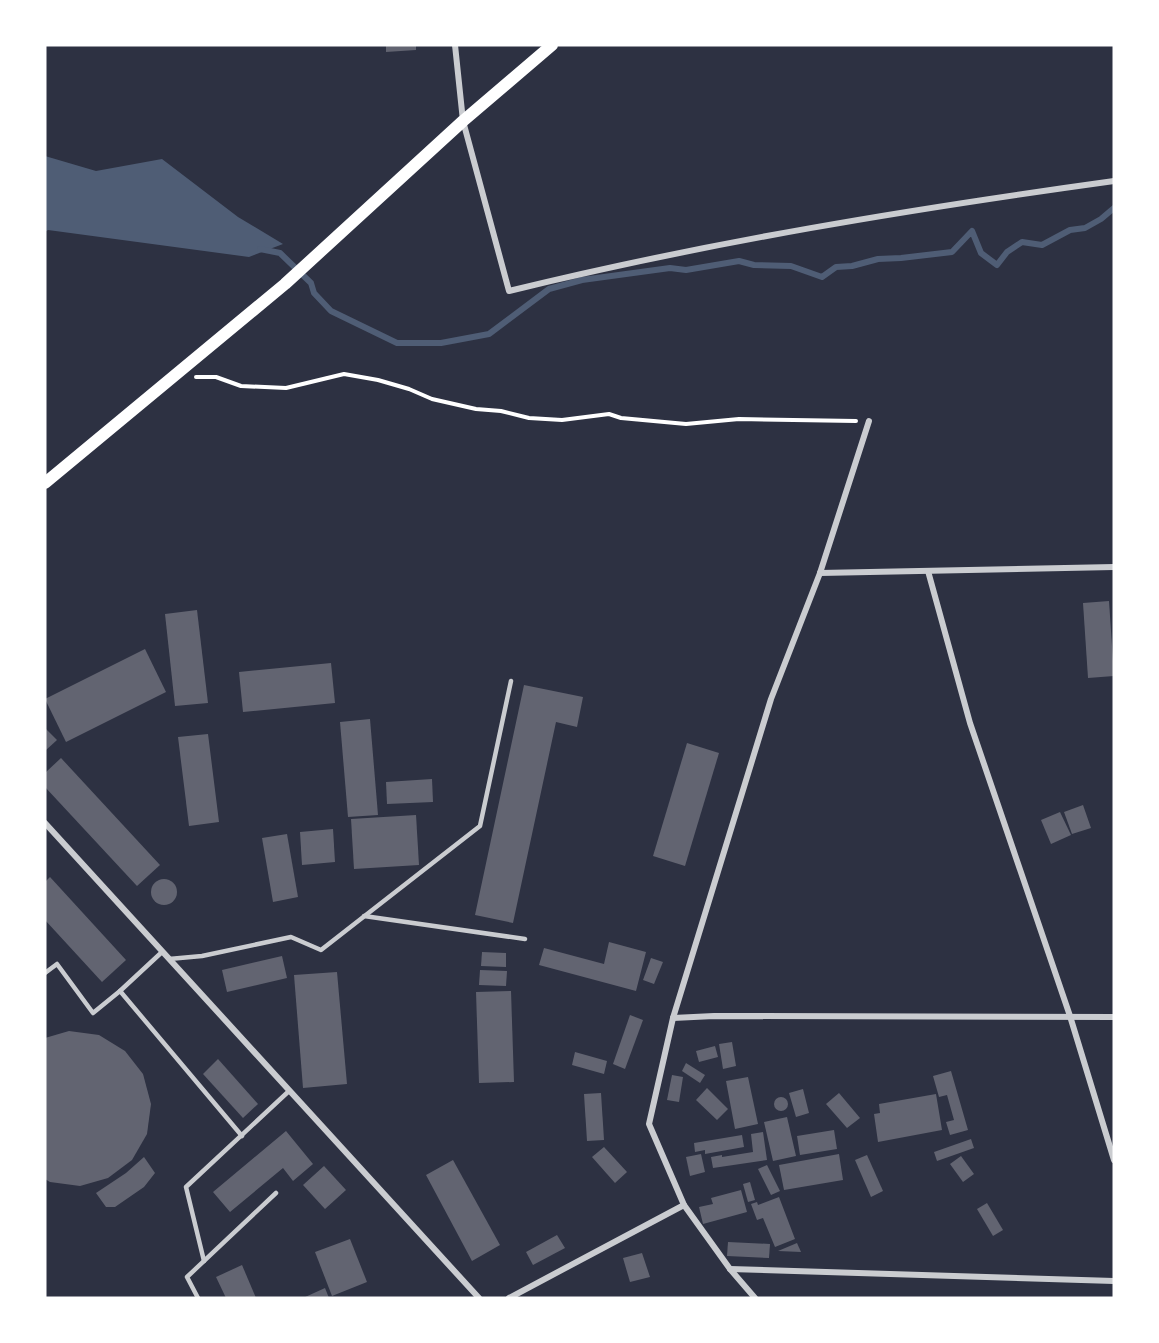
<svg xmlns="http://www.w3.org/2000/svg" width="1159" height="1343" viewBox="0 0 1159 1343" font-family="'Source Sans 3',sans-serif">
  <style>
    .water { fill: #4f5d75 }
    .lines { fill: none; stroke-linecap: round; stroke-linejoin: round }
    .stream { stroke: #4f5d75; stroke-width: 6 }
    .building { fill: #626471 }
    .path { stroke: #fff; stroke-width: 4 }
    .service { stroke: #caccd0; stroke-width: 4.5 }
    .minor { stroke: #caccd0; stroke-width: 6 }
    .secondary { stroke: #fff; stroke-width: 12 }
  </style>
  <rect width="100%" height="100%" fill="#2d3142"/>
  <path class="water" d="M 45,156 L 96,171 L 162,159 L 238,217 L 283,244 L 249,257 L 48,230 L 45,232 Z"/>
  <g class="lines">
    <path class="stream" d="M 260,249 L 280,253 L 311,283 L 314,293 L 331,311 L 397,343 L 441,343 L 489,334 L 549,289 L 582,280 L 670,268 L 686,270 L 739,261 L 754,265 L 791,266 L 822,277 L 836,267 L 852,266 L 878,259 L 901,258 L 952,252 L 972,231 L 981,253 L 997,265 L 1007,252 L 1022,242 L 1042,245 L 1070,230 L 1085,228 L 1101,219 L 1114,208"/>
  </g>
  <g class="building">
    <path d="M 386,45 L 416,45 L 416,50 L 386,52 Z"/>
    <path d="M 1109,601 L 1114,676 L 1088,678 L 1083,603 Z"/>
    <path d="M 197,610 L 208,703 L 175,706 L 165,614 Z"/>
    <path d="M 145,649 L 166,692 L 66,742 L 45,699 Z"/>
    <path d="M 331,663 L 335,703 L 243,712 L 239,672 Z"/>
    <path d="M 524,685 L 583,697 L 577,727 L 556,722 L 513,923 L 475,915 Z"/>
    <path d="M 370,719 L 378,815 L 348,817 L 340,722 Z"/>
    <path d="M 45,728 L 57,740 L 45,751 Z"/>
    <path d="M 208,734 L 219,822 L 189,826 L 178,737 Z"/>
    <path d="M 687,743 L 719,753 L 685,866 L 653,856 Z"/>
    <path d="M 61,758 L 160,865 L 137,886 L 45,787 L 45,773 Z"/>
    <path d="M 432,779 L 433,802 L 387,804 L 386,782 Z"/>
    <path d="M 1083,805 L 1091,828 L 1072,834 L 1064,812 Z"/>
    <path d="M 1060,812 L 1071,835 L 1051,844 L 1041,820 Z"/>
    <path d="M 416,815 L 419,865 L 354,869 L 351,819 Z"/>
    <path d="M 333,829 L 335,862 L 302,865 L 300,832 Z"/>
    <path d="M 287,834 L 298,897 L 273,902 L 262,838 Z"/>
    <path d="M 50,877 L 126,960 L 102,982 L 45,920 L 45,882 Z"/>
    <circle cx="164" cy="892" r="13"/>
    <path d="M 609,942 L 646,952 L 636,991 L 539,965 L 544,948 L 604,964 Z"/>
    <path d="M 482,952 L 506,953 L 506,967 L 481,966 Z"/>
    <path d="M 282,956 L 287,978 L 227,992 L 222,970 Z"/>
    <path d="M 651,958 L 663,962 L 654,984 L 643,980 Z"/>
    <path d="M 480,970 L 507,971 L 506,986 L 479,985 Z"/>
    <path d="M 337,972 L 347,1084 L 303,1088 L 294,975 Z"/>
    <path d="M 511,991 L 514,1082 L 479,1083 L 476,992 Z"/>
    <path d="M 630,1015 L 643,1020 L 625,1069 L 613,1064 Z"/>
    <path d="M 69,1031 L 99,1035 L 125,1051 L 143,1074 L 151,1104 L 147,1134 L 132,1160 L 108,1178 L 80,1186 L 50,1182 L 45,1179 L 45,1038 Z"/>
    <path d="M 732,1042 L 736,1066 L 723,1069 L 719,1044 Z"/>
    <path d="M 715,1046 L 718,1057 L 699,1062 L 696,1051 Z"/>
    <path d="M 575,1052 L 607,1061 L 604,1074 L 572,1065 Z"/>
    <path d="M 218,1059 L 258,1104 L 243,1118 L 203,1074 Z"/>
    <path d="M 686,1063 L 705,1075 L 700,1083 L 682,1071 Z"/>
    <path d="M 951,1071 L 968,1130 L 950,1135 L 946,1122 L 954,1120 L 947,1095 L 939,1097 L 933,1076 Z"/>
    <path d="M 672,1075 L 683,1077 L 679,1102 L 667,1100 Z"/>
    <path d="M 748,1077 L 758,1124 L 735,1129 L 726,1081 Z"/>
    <path d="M 707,1088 L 728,1109 L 717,1120 L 696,1100 Z"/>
    <path d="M 803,1089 L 809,1113 L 796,1117 L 789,1093 Z"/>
    <path d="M 601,1093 L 604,1140 L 587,1141 L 584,1094 Z"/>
    <path d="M 839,1093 L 860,1118 L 847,1128 L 826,1104 Z"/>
    <path d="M 936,1094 L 942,1130 L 878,1142 L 874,1114 L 880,1113 L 879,1104 Z"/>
    <circle cx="781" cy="1104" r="7"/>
    <path d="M 787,1117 L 796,1156 L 773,1161 L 764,1122 Z"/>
    <path d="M 834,1130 L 837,1149 L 800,1155 L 797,1136 Z"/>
    <path d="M 286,1131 L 313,1164 L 293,1181 L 283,1168 L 230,1212 L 213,1192 Z"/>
    <path d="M 763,1132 L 767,1160 L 713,1168 L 711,1157 L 722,1155 L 722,1157 L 753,1152 L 751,1134 Z"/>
    <path d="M 742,1135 L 744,1147 L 705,1154 L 705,1150 L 695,1152 L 694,1143 Z"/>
    <path d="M 971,1139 L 974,1148 L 937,1161 L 934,1152 Z"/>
    <path d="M 604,1147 L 627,1172 L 615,1183 L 592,1157 Z"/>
    <path d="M 701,1154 L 705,1172 L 690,1176 L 686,1157 Z"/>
    <path d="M 839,1154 L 843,1180 L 784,1190 L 779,1165 Z"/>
    <path d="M 867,1155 L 883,1191 L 871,1197 L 855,1160 Z"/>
    <path d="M 961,1156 L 974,1174 L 963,1182 L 950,1164 Z"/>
    <path d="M 144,1157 L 155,1173 L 144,1187 L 115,1207 L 106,1207 L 96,1193 L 126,1173 Z"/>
    <path d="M 453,1160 L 500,1245 L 472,1261 L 426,1175 Z"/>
    <path d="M 767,1165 L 780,1191 L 771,1195 L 758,1169 Z"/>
    <path d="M 324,1166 L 346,1190 L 325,1209 L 303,1185 Z"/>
    <path d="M 750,1182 L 755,1200 L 748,1202 L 743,1184 Z"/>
    <path d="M 741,1190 L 747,1212 L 703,1224 L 699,1207 L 713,1204 L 711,1198 Z"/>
    <path d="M 779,1197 L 795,1239 L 775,1247 L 763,1218 L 757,1220 L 751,1204 L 757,1202 L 758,1205 Z"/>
    <path d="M 987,1203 L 1003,1230 L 993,1236 L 977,1209 Z"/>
    <path d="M 557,1235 L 565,1248 L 533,1265 L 526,1252 Z"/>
    <path d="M 350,1239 L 367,1282 L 332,1296 L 315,1252 Z"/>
    <path d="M 728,1242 L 770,1244 L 769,1258 L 727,1256 Z"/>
    <path d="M 797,1243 L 801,1252 L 778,1251 Z"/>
    <path d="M 642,1253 L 650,1277 L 630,1282 L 623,1258 Z"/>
    <path d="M 242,1265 L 256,1298 L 226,1298 L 216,1277 Z"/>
    <path d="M 325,1288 L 329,1298 L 303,1298 Z"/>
  </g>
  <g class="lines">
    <path class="path" d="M 196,377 L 216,377 L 241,386 L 286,388 L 344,374 L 378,380 L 409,389 L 432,399 L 476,409 L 501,411 L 529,418 L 562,420 L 609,414 L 621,418 L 686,424 L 739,419 L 856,421"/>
    <g class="service">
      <path d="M 364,916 L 525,939"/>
      <path d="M 162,952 L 120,991 L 242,1136"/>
      <path d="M 169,959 L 202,956 L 291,937 L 321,950 L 480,826 L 511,681"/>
      <path d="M 45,973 L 57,964 L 93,1013 L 120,991"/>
      <path d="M 204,1261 L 186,1187 L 289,1091"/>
      <path d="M 198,1298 L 187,1277 L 276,1193"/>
    </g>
    <g class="minor">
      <path d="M 455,45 L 463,121 L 509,291 C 709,242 911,209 1114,181"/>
      <path d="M 928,571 L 970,723 L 1070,1016 L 1114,1160"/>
      <path d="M 820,573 L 1114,567"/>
      <path d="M 45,823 L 479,1298"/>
      <path d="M 673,1018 L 714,1016 L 1114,1017"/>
      <path d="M 730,1269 L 1114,1281"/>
      <path d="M 509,1298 L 684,1205"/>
      <path d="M 755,1298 L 730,1269 L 684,1205 L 649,1124 L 673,1018 L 771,699 L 820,573 L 869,421"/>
    </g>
    <path class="secondary" d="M 45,483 L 285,284 L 463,121 L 552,45"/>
  </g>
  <rect width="1159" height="1343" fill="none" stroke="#ffffff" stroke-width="93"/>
</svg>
